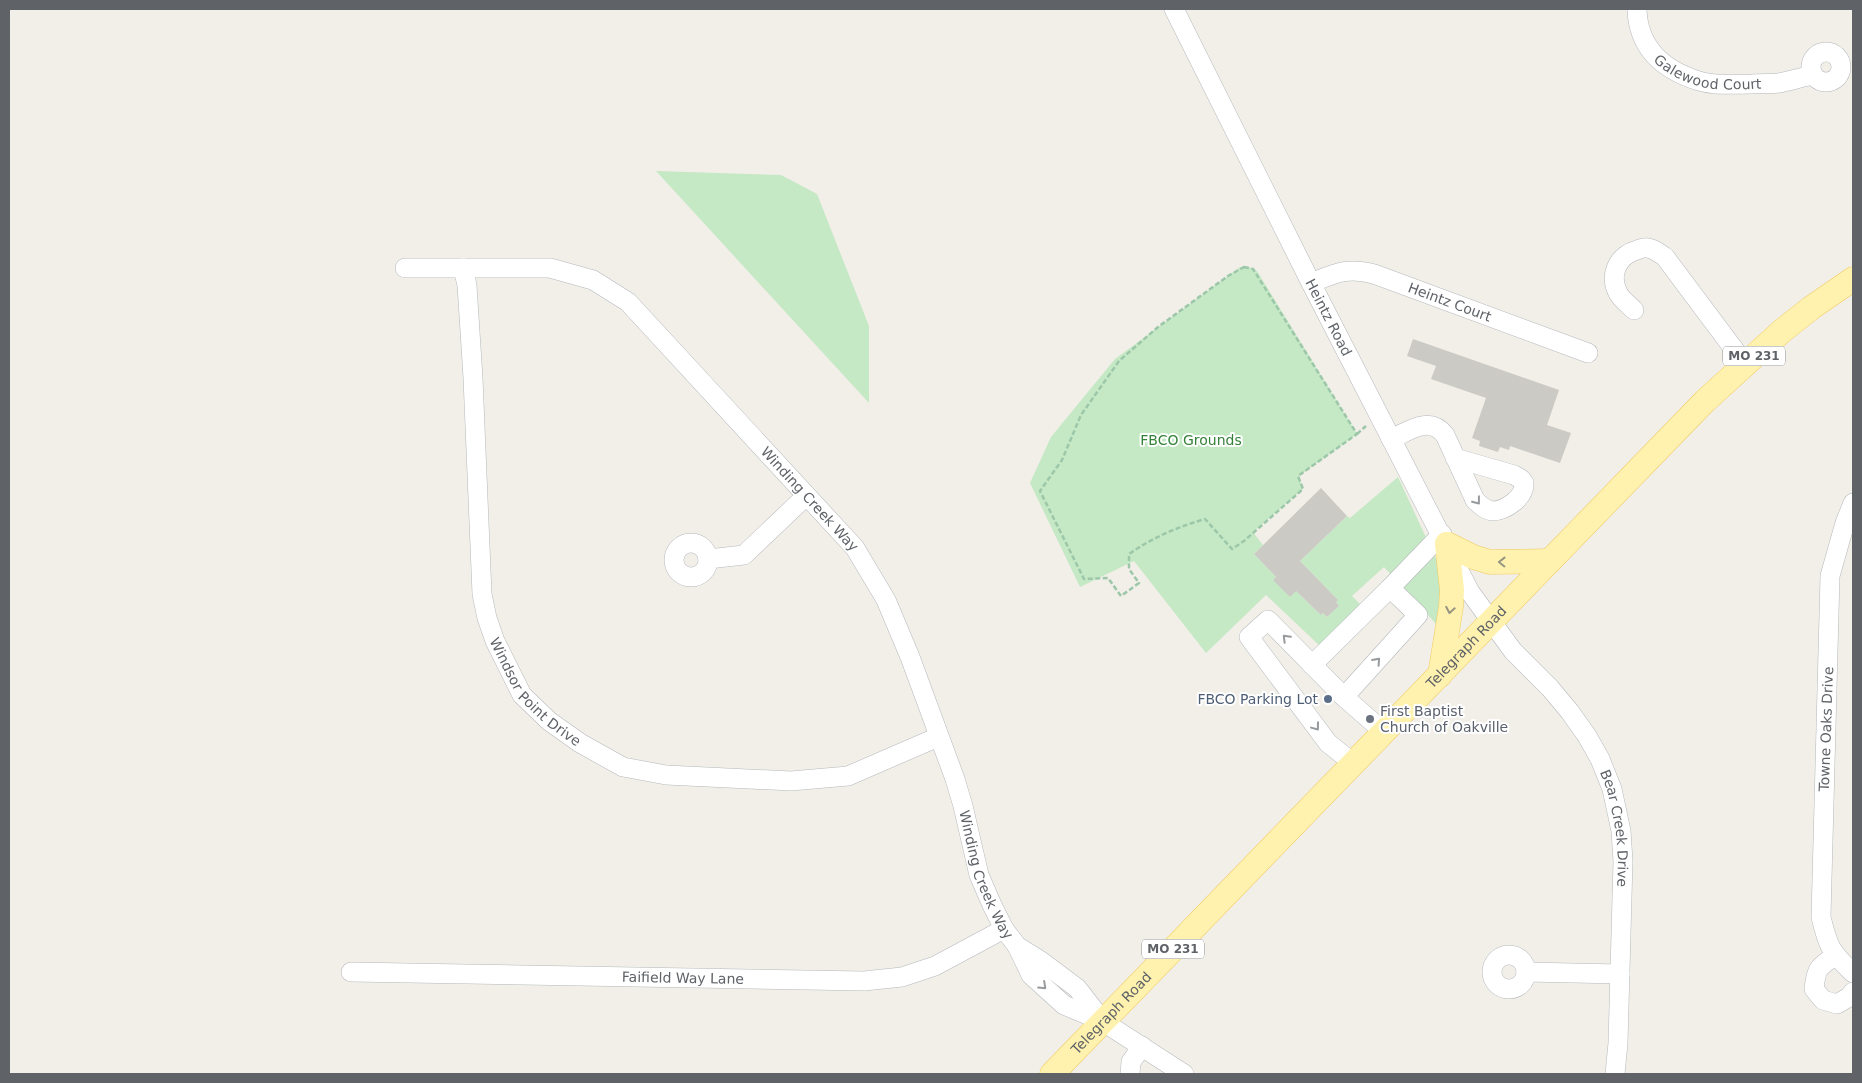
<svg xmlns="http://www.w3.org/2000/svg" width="1862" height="1083" viewBox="0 0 1862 1083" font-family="'DejaVu Sans',sans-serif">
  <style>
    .green { fill: #c5e8c5 }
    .building { fill: #cccac5 }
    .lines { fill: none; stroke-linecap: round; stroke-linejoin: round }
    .minor-casing { stroke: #b5b8bc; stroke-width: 20 }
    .major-casing { stroke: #f2c960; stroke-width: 25 }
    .path { stroke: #9cc7a9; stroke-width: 2.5; stroke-dasharray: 5 2.5; stroke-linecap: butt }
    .minor { stroke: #fff; stroke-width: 19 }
    .major { stroke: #fff2af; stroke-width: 24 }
    .oneway { stroke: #979a9d }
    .oneway2 { stroke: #979581 }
    .service-dot { fill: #5c6f8a; stroke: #fff; stroke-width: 2 }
    .worship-dot { fill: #6b7280; stroke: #fff; stroke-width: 2 }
    .labels { text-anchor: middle; stroke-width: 4; stroke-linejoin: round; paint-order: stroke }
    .shield { fill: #fff; stroke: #8f9295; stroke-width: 1 }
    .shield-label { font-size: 12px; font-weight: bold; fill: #5f6368 }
    .street-label { font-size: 14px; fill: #5f6368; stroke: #fff }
    .park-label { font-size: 14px; fill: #348238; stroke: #fff }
    .service-label { font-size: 14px; fill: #4e5e75; stroke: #fff; text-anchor: end }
    .worship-label { font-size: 14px; fill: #5b616d; stroke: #fff; text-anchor: start }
  </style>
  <rect width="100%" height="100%" fill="#f1efe8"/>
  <g class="green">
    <path d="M 656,171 L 781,175 L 817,194 L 869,326 L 869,403 Z"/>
    <path d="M 1240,267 L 1249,267 L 1257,271 L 1357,434 L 1299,476 L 1303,489 L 1253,532 L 1263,545 L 1254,554 L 1276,577 L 1273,580 L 1296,591 L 1321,615 L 1323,613 L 1327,617 L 1339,606 L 1336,602 L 1337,599 L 1300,561 L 1347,516 L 1350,518 L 1398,477 L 1442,572 L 1438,626 L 1384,567 L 1352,596 L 1364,608 L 1321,647 L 1266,595 L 1206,653 L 1134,561 L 1080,587 L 1030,483 L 1051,437 L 1115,359 Z"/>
  </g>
  <g class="building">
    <path d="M 1413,339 L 1559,390 L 1547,425 L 1571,433 L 1560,463 L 1510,446 L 1509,450 L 1500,447 L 1498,452 L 1479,446 L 1480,441 L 1472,438 L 1486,398 L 1431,379 L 1436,366 L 1407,356 Z"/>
    <path d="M 1321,488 L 1347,516 L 1300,561 L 1338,600 L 1336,602 L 1339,606 L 1327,617 L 1323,613 L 1321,615 L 1296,591 L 1290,597 L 1273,580 L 1276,577 L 1254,554 Z"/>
  </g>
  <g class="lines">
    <defs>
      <g id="minor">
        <path id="s1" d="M 1174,9 L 1311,283 L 1470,592 L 1513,651 L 1550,688 L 1570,712 L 1587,736 L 1600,759 L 1612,789 L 1621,831 L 1623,861 L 1618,1043 L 1615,1074"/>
        <path id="s2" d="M 1637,9 C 1638,48 1663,70 1699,81 C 1715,86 1735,84 1752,84 C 1761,83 1771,84 1779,83 C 1790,81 1802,77 1813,75"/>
        <circle cx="1826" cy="67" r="15"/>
        <path id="s3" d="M 405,268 L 550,268 L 593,280 L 628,302 L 855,548 L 886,600 L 910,657 L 955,779 L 963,806 L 979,875 L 992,905 L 1004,929 L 1017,946 L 1031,975 L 1064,1005 L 1102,1021 L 1184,1074"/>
        <path id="s4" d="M 463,268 L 467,285 L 473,378 L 482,594 L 487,618 L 495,641 L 522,695 L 549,721 L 580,743 L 623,767 L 666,775 L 791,781 L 848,776 L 938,737"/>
        <path id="s5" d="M 1311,283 C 1336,273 1347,267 1374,274 L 1588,353"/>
        <path d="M 1634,310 C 1629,305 1621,299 1618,293 C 1609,275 1617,256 1637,250 C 1640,249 1644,247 1648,248 C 1655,249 1660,254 1665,257 L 1745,364"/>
        <path d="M 1391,439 C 1409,431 1429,415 1445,435 L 1475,500 C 1480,505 1485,510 1492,511 C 1506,511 1525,497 1524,483 L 1521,479 L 1514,475 L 1455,458"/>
        <path d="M 1853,503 L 1845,523 L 1830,576 L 1821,917 C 1828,947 1831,952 1853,973"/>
        <circle cx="691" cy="560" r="17"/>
        <path d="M 708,559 L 744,555 L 806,496"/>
        <path d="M 1390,588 L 1442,534"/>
        <path d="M 1312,665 L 1390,588 L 1418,615 L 1344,697"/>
        <path d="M 1354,764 L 1328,743 L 1249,637 L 1268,620 L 1344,697 L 1384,732"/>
        <path d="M 1017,946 L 1041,961 L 1077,988 L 1102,1020"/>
        <circle cx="1509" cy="972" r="17"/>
        <path d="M 1835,956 C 1818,967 1816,969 1814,989 L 1823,1000 L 1837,1004 L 1849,997 L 1853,992"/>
        <path id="s6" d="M 351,972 L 864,981 L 902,977 L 935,966 L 1004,929"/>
        <path d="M 1526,972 L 1620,974"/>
        <path d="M 1130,1074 L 1131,1062 L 1142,1046"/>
      </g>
      <g id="major">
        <path d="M 1447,544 L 1473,557 L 1490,562 L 1550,561"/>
        <path d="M 1440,675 L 1451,607 L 1452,590 L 1447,544"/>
        <path id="s7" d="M 1052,1074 L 1705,401 L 1782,331 L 1811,308 L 1853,279"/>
      </g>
    </defs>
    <use href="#minor" class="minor-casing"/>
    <use href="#major" class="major-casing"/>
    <g class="path">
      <path d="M 1244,267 L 1253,269 L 1357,434 L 1298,476 L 1303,489 L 1244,541 L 1232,549 L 1205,519 C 1177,527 1152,538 1129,554 L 1129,569 L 1139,583 L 1121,596 L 1108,578 L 1084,579 L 1040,491 L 1062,460 L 1081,415 L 1119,361 L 1158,327 L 1228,276 Z"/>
      <path d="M 1357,434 L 1366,426"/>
    </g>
    <use href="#minor" class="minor"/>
    <use href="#major" class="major"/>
  </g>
  <defs><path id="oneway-chevron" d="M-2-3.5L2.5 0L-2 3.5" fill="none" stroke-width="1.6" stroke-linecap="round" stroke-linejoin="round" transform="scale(1.25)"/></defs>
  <g class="oneway">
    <use href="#oneway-chevron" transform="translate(1477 501) rotate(52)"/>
    <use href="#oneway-chevron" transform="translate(1286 638) rotate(-135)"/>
    <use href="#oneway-chevron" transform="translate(1377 661) rotate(-48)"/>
    <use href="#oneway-chevron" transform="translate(1316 727) rotate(53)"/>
    <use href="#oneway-chevron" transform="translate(1043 986) rotate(43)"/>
  </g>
  <g class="oneway2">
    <use href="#oneway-chevron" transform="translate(1502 562) rotate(-179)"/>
    <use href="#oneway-chevron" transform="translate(1450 610) rotate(100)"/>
  </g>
  <circle class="service-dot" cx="1328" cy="699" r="5"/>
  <circle class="worship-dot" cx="1370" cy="719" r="5"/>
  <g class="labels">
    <g class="shield">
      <rect x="1723" y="346.5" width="62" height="19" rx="4"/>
      <rect x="1142" y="939.5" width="62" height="19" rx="4"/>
    </g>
    <g class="shield-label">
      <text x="1754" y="360">MO 231</text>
      <text x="1173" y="953">MO 231</text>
    </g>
    <g class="street-label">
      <text dy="5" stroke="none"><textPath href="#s2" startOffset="109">Galewood Court</textPath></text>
      <text dy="5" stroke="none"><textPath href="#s5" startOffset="146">Heintz Court</textPath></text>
      <text dy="5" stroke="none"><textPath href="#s1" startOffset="345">Heintz Road</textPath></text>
      <text dy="5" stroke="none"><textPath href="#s3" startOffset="499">Winding Creek Way</textPath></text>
      <text dy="5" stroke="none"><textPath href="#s7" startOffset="595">Telegraph Road</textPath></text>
      <text dy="5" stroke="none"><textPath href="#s4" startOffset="442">Windsor Point Drive</textPath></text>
      <text transform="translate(1826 729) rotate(-88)" y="5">Towne Oaks Drive</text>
      <text dy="5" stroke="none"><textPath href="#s1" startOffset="938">Bear Creek Drive</textPath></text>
      <text dy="5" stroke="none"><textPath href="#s3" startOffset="919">Winding Creek Way</textPath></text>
      <text dy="5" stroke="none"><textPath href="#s6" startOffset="332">Faifield Way Lane</textPath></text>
      <text dy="5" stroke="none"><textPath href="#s7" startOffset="85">Telegraph Road</textPath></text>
    </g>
    <g class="park-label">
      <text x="1191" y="445">FBCO Grounds</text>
    </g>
    <g class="service-label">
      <text x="1318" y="704">FBCO Parking Lot</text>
    </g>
    <g class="worship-label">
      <text x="1380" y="716">First Baptist<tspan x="1380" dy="16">Church of Oakville</tspan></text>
    </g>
  </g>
  <rect width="1862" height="1083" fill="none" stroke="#5f6368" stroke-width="20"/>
</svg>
